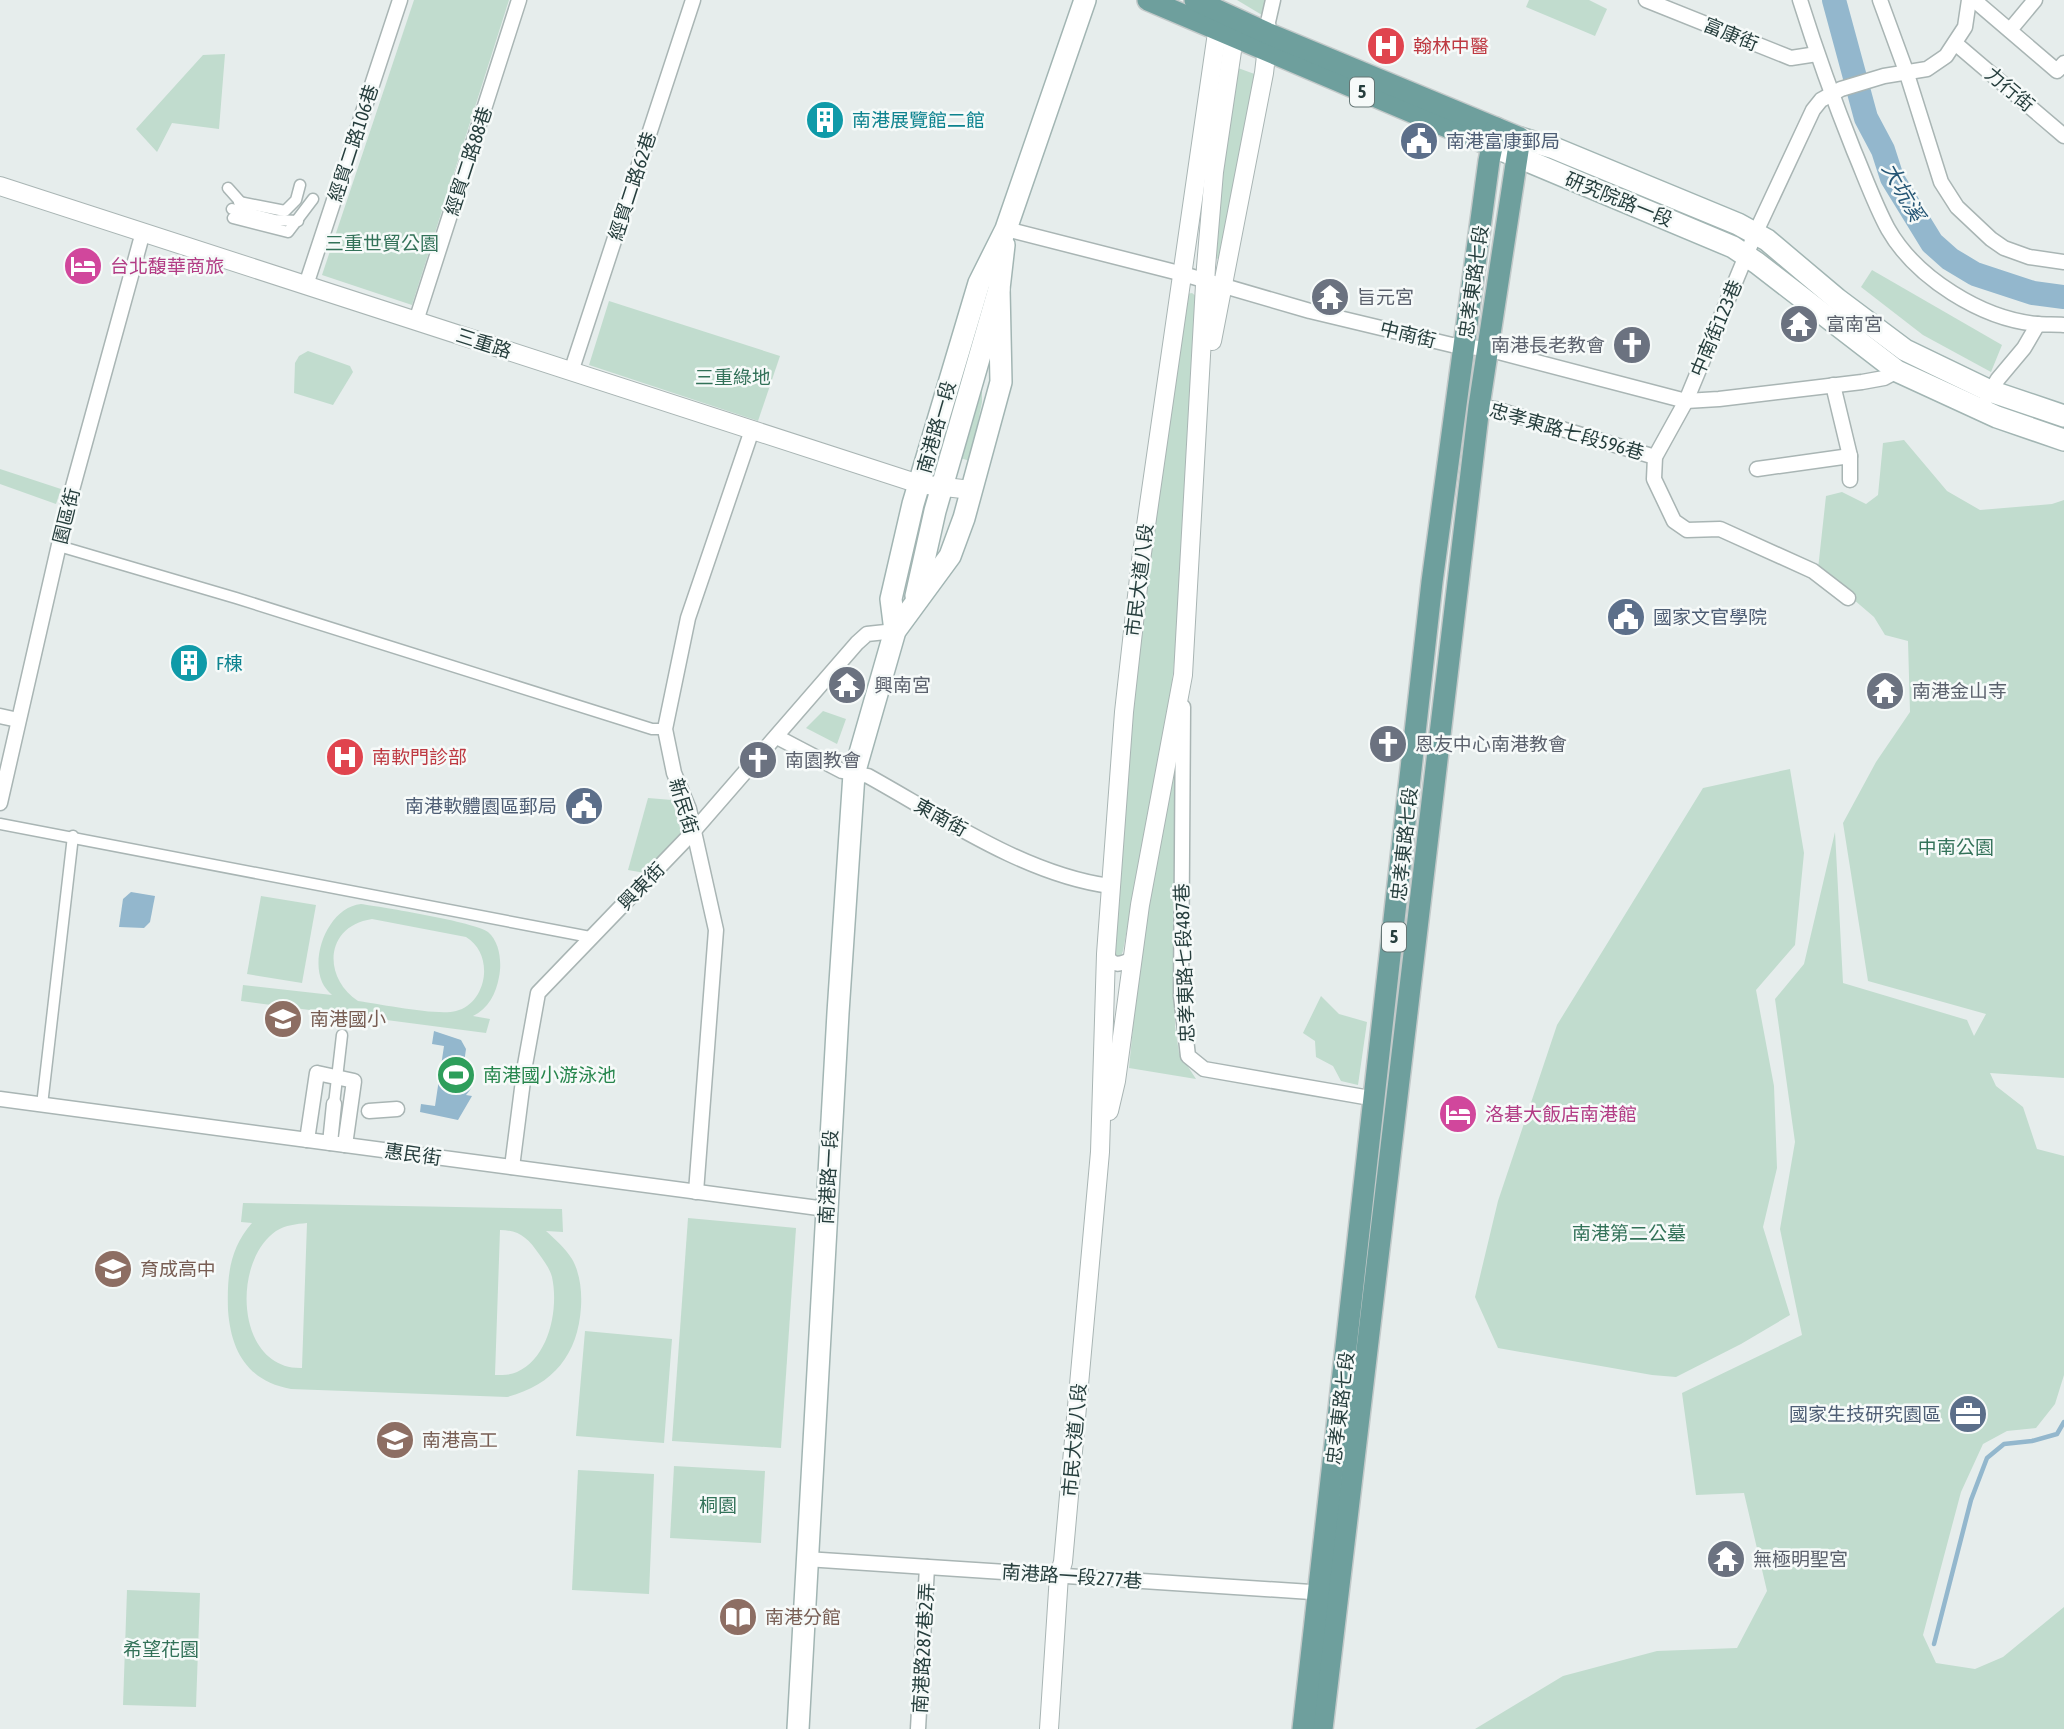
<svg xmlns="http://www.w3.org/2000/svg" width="2064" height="1729" viewBox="0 0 2064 1729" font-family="'Asap Condensed','Noto Sans TC',sans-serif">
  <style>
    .green { fill: #c1dcce; fill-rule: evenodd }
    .water { fill: #93b7cd }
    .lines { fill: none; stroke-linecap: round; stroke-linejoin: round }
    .stream { stroke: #93b7cd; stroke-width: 4.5 }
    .river { stroke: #93b7cd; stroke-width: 24 }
    .pedestrian-casing { stroke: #a9b5b4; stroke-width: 13 }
    .minor-casing { stroke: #a9b5b4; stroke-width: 17 }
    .tertiary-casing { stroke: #a9b5b4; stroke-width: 20 }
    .secondary-casing { stroke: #a2b5b3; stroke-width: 24 }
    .primary-casing { stroke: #c2c9c9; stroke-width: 24 }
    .pedestrian { stroke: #fff; stroke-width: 10 }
    .minor { stroke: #fff; stroke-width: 14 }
    .tertiary { stroke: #fff; stroke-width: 18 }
    .secondary { stroke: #fff; stroke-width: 21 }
    .primary { stroke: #6e9f9d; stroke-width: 21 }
    .labels { text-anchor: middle; stroke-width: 5; stroke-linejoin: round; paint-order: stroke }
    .shield { fill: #f6faf9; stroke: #647675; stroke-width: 2 }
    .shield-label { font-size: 18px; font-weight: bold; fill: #263e3d }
    .street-label { font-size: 19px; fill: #263e3d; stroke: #f6faf9 }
    .health-label { font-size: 19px; fill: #be3a42; stroke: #f6faf9; text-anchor: start }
    .culture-label { font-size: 19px; fill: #0d838f; stroke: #f6faf9; text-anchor: start }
    .service-label { font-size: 19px; fill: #4e5e75; stroke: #f6faf9; text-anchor: start }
    .park-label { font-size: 19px; fill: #337259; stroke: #f6faf9 }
    .hotel-label { font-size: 19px; fill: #b23c85; stroke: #f6faf9; text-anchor: start }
    .worship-label { font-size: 19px; fill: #5b616d; stroke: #f6faf9; text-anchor: start }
    .education-label { font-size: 19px; fill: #785e54; stroke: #f6faf9; text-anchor: start }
    .leisure-label { font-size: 19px; fill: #27864d; stroke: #f6faf9; text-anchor: start }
    .water-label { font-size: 21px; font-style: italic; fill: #255675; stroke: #f6faf9 }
  </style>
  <rect width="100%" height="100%" fill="#e6edec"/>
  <g class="green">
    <path d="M 414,0 L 509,0 L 412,305 L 322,275 Z"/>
    <path d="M 1237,0 L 1269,0 L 1264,14 L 1262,15 Z"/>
    <path d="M 1529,0 L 1589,0 L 1607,9 L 1595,36 L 1526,7 Z"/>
    <path d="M 225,54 L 219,129 L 172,123 L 157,152 L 136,129 L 203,55 Z"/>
    <path d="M 1238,68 L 1260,76 L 1224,260 L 1214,258 L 1221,173 Z"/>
    <path d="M 1872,270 L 2002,345 L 1991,372 L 1923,335 L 1861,287 Z"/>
    <path d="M 1192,293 L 1197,297 L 1176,642 L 1172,683 L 1123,951 L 1121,956 L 1115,958 L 1112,955 L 1135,686 L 1150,545 L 1187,294 Z"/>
    <path d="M 609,301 L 780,356 L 758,421 L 589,365 Z"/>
    <path d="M 308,351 L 350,366 L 353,372 L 333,405 L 294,393 L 295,363 L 299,356 Z"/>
    <path d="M 982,383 L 982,402 L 970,461 L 960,458 Z"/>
    <path d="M 1904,440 L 1947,491 L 1980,510 L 2052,504 L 2064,500 L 2064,1078 L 1990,1073 L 1996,1086 L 2023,1107 L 2037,1149 L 2064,1156 L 2064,1375 L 2055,1404 L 2036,1428 L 2007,1431 L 1983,1444 L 1961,1492 L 1923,1635 L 1936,1663 L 1975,1669 L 2003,1657 L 2064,1607 L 2064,1729 L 1475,1729 L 1563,1676 L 1657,1651 L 1737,1648 L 1767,1591 L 1744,1493 L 1696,1495 L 1682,1393 L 1802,1335 L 1780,1229 L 1795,1142 L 1775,999 L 1804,964 L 1835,832 L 1843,983 L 1967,1020 L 1974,1036 L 1986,1014 L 1868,981 L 1843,823 L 1876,762 L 1910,712 L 1908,641 L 1885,635 L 1874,617 L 1818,569 L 1826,496 L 1842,492 L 1866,504 L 1878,495 L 1883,443 Z"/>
    <path d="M 0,469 L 61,489 L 56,504 L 0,484 Z"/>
    <path d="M 823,711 L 846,719 L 837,744 L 806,728 Z"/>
    <path d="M 1790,769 L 1804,853 L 1795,945 L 1756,990 L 1774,1086 L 1777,1168 L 1763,1227 L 1790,1315 L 1741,1344 L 1676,1377 L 1652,1375 L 1498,1348 L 1475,1297 L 1498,1201 L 1557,1025 L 1703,788 Z"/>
    <path d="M 1171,774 L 1178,776 L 1175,1026 L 1179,1053 L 1196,1079 L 1129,1068 L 1141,944 Z"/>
    <path d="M 648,798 L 672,800 L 682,835 L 645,873 L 628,870 Z"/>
    <path d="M 261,896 L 316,905 L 302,983 L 247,974 Z"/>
    <path d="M 361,904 C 382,907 475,922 488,932 C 500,942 502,963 499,977 C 496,994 488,1009 473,1016 L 490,1019 L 486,1033 L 241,1001 L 243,985 L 332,995 C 329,992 324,987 322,982 C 310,954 330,907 361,904 ZM 372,919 L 466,937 C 479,945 485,959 484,974 C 483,990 473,1007 456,1011 C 438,1016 380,1004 358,1001 C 322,977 325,926 372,919 Z"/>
    <path d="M 1321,996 L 1339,1014 L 1367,1022 L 1358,1085 L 1341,1081 L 1333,1066 L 1316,1057 L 1315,1041 L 1303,1033 Z"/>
    <path d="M 243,1203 L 562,1209 L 563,1232 L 546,1231 C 556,1240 565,1248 572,1259 C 580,1273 582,1291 581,1307 C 578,1355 553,1385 507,1397 L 291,1389 C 248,1381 231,1352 228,1310 C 227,1277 229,1249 252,1223 L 241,1222 ZM 307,1223 L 302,1368 C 236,1370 231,1262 276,1231 C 286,1225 296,1224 307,1223 ZM 500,1230 C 519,1230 528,1238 539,1254 C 544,1261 550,1269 552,1277 C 559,1309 549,1358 517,1372 C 511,1375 502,1375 495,1375 Z"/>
    <path d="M 688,1218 L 796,1228 L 781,1448 L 672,1441 Z"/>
    <path d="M 585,1331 L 672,1339 L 664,1443 L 576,1436 Z"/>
    <path d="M 674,1466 L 765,1471 L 761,1543 L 670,1538 Z"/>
    <path d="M 578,1470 L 654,1474 L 649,1594 L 572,1590 Z"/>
    <path d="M 127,1590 L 200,1593 L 196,1707 L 123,1705 Z"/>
  </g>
  <g class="water">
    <path d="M 131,892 L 155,896 L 150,922 L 144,928 L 119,927 L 123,899 Z"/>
    <path d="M 434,1031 L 461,1040 L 466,1049 L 464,1063 C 477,1070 476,1085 466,1095 L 472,1096 L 458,1120 L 420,1112 L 421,1104 L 435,1106 L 444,1046 L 432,1044 Z"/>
  </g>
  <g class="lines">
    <path class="stream" d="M 1934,1644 L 1971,1500 L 1987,1458 L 2004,1444 L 2032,1441 L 2057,1434 L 2064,1422"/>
    <path class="river" d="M 1834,0 L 1866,118 L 1883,150 L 1892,178 L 1932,243 L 1950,259 L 1975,274 L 2033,293 L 2064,297"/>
    <defs>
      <g id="pedestrian">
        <path d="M 228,188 L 244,206"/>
        <path d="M 239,202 L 285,211 L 296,200 L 300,185"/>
        <path d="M 232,209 L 275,220 L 298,221"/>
        <path d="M 233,218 L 288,232 L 313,199"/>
        <path d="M 59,546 L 236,598 L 652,729 L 665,729"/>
        <path d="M 0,824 L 590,937"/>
        <path d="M 334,1104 L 342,1035"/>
        <path d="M 42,1105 L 73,836"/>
      </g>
      <g id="minor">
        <path d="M 1646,0 L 1791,58 L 1817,54"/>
        <path d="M 1800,0 C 1816,51 1834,101 1854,151 C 1865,177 1875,205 1888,229 C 1916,278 1982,319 2037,324 C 2046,325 2055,324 2064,325"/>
        <path d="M 1880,0 L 1906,71 L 1941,182 L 1957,207 L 1991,239 L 2004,248 L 2029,257 L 2064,262"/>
        <path d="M 1974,0 L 2057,71 L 2064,63"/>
        <path d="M 2010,30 L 2035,0"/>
        <path d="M 1269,34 L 1268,22 L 1273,0"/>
        <path d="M 1955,43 L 2064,136"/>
        <path d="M 1006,229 L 1183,274 L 1310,311 L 1452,345 L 1487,349 L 1686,401 L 1719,399 L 1862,382 L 1884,378 L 1897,371"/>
        <path d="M 306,285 L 400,0"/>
        <path d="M 416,321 L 519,0"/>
        <path d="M 571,372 L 693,0"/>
        <path d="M 1833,385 L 1850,456"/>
        <path d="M 1987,397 L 1998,379 L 2024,348 L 2038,324"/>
        <path d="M 1479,406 L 1495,409 L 1655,457"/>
        <path d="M 1757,469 L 1850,456 L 1850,480"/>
        <path d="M 1848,598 L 1813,571 L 1720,529 L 1687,530 L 1674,521 L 1654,479 L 1655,457 L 1686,401 L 1755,234 L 1813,110 L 1821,100 L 1841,89 L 1884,76 L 1927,69 L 1946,56 L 1965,27 L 1969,0"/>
        <path d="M 1183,707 L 1181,996 L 1188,1056 L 1204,1069 L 1376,1099"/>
        <path d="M 0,716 L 18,720"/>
        <path d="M 777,737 L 842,771 L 868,776 C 942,817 1026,875 1110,886"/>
        <path d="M 0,803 L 69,501 L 143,232"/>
        <path d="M 1106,954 C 1112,967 1120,965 1132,959"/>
        <path d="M 0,1099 L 826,1209"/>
        <path d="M 369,1111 L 397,1109"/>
        <path d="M 307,1140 L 317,1073 L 354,1081 L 345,1145"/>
        <path d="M 330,1143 L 334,1104"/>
        <path d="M 512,1167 L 525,1065 L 538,993 L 692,833 L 857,643 L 867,634 L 895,631"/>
        <path d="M 696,1192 L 716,930 L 689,809 L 674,773 L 665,729 L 688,618 L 752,430"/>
        <path d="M 806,1559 L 1326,1593"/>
        <path d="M 918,1729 L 927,1567"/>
      </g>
      <g id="tertiary">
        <path d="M 0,186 L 919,484 L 971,490"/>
        <path d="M 1212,341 L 1264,73 L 1268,39"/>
        <path d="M 1109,1111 L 1116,1081 L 1140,905 L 1183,675 L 1206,267 L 1214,172 L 1236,24"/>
        <path d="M 1049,1729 L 1059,1575 L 1063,1562 L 1100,1152 L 1106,954 L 1124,712 L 1141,560 L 1219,19"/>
      </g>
      <g id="secondary">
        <path d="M 1520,138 L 1554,148 L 1738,224 L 1767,240 L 1837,299 L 1905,350 L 1990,391 L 2064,416"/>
        <path d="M 1492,146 L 1733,247 L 1757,263 L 1897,371 L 1997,417 L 2064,440"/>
        <path d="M 916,596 L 935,511 L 999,289 L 1004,245"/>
        <path d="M 895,631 L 891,599 L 913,504 L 979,283 L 1006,229 L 1085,0"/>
        <path d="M 798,1729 L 838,1013 L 854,774 L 895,631 L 950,556 L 964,518 L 1001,382 L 999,289"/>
      </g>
      <g id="primary">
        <path d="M 1148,0 L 1492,146"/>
        <path d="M 1195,0 L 1269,34 L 1520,138 L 1479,406 L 1322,1729"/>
        <path d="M 1303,1729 L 1432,582 L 1489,161 L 1496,128"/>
      </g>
    </defs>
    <use href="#pedestrian" class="pedestrian-casing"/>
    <use href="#minor" class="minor-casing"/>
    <use href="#tertiary" class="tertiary-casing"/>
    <use href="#secondary" class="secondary-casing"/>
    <use href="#primary" class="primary-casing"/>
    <use href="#pedestrian" class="pedestrian"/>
    <use href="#minor" class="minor"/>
    <use href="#tertiary" class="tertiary"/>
    <use href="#secondary" class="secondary"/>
    <use href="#primary" class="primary"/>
  </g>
  <defs>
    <symbol id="hospital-disc" viewBox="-11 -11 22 22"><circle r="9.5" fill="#e0444e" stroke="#f6faf9"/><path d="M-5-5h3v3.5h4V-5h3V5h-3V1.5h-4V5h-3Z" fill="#fff"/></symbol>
    <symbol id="building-disc" viewBox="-11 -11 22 22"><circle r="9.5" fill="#0f9aa8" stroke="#f6faf9"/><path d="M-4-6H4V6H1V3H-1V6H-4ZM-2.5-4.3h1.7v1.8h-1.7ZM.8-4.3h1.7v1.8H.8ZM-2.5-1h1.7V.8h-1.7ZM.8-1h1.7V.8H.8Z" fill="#fff"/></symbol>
    <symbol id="civic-disc" viewBox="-11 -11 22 22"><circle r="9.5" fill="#5c6f8a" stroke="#f6faf9"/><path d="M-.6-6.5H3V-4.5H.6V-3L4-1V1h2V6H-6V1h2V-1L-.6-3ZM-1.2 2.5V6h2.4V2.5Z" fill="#fff"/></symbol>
    <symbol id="hotel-disc" viewBox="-11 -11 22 22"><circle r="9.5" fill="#d1479c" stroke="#f6faf9"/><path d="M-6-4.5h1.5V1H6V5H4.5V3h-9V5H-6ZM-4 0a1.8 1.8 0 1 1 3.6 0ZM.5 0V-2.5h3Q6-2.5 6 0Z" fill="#fff"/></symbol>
    <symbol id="temple-disc" viewBox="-11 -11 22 22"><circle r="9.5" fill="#6b7280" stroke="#f6faf9"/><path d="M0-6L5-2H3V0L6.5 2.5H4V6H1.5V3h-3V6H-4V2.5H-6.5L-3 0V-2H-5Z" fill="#fff"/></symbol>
    <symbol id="church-disc" viewBox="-11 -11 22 22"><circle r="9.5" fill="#6b7280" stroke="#f6faf9"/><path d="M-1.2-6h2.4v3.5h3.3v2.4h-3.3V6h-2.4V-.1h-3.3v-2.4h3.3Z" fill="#fff"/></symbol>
    <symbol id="school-disc" viewBox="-11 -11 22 22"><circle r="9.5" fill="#8d6e63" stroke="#f6faf9"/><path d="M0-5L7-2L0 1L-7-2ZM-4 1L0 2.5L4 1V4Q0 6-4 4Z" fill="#fff"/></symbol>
    <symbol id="stadium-disc" viewBox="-11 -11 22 22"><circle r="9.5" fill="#2e9e5b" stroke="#f6faf9"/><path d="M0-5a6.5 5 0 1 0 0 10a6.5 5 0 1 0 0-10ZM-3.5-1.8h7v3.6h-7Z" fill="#fff"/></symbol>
    <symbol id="office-disc" viewBox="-11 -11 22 22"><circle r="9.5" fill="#5c6f8a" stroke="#f6faf9"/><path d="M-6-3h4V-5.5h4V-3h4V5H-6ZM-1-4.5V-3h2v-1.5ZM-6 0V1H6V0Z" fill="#fff"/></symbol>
    <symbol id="library-disc" viewBox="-11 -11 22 22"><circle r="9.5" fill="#8d6e63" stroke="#f6faf9"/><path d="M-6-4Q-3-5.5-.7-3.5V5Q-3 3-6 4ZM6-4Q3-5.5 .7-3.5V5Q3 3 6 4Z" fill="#fff"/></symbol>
  </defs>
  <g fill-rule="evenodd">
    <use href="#hospital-disc" x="1364" y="24" width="44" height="44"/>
    <use href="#building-disc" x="803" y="98" width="44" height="44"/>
    <use href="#civic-disc" x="1397" y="119" width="44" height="44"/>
    <use href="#hotel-disc" x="61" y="244" width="44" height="44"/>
    <use href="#temple-disc" x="1308" y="275" width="44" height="44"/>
    <use href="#temple-disc" x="1777" y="302" width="44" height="44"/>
    <use href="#church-disc" x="1610" y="323" width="44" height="44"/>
    <use href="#civic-disc" x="1604" y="595" width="44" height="44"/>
    <use href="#building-disc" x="167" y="641" width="44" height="44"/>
    <use href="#temple-disc" x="825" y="663" width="44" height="44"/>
    <use href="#temple-disc" x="1863" y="669" width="44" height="44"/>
    <use href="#church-disc" x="1366" y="722" width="44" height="44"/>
    <use href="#hospital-disc" x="323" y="735" width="44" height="44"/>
    <use href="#church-disc" x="736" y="738" width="44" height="44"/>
    <use href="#civic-disc" x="562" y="784" width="44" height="44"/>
    <use href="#school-disc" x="261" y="997" width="44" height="44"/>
    <use href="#stadium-disc" x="434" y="1053" width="44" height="44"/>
    <use href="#hotel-disc" x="1436" y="1092" width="44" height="44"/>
    <use href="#school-disc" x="91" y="1247" width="44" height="44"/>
    <use href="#office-disc" x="1946" y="1392" width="44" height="44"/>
    <use href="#school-disc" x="373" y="1418" width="44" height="44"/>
    <use href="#temple-disc" x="1704" y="1537" width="44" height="44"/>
    <use href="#library-disc" x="716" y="1595" width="44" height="44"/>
  </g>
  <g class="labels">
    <g class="shield">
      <rect x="1350" y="77.5" width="24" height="29" rx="5"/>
      <rect x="1382" y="922.5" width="24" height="29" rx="5"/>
    </g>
    <g class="shield-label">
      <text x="1362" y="98">5</text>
      <text x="1394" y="943">5</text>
    </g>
    <g class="street-label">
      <text transform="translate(1731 34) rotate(22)" y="7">富康街</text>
      <text transform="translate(2010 89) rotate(40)" y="7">力行街</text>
      <text transform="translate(353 143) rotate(-72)" y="7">經貿二路106巷</text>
      <text transform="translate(468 161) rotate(-72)" y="7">經貿二路88巷</text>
      <text transform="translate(632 186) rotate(-72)" y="7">經貿二路62巷</text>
      <text transform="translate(1619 199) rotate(22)" y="7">研究院路一段</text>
      <text transform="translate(1473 282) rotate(-82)" y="7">忠孝東路七段</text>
      <text transform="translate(1716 328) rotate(-67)" y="7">中南街123巷</text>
      <text transform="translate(1408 334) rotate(14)" y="7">中南街</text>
      <text transform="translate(484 343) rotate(18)" y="7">三重路</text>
      <text transform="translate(936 427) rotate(-74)" y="7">南港路一段</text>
      <text transform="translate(1567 431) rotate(16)" y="7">忠孝東路七段596巷</text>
      <text transform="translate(66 516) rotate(-76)" y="7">園區街</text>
      <text transform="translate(1139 580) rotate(-83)" y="7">市民大道八段</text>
      <text transform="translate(684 806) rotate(73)" y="7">新民街</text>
      <text transform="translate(941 817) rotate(29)" y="7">東南街</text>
      <text transform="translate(1404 844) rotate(-84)" y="7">忠孝東路七段</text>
      <text transform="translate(641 886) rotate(-46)" y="7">興東街</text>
      <text transform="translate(1184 963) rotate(-92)" y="7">忠孝東路七段487巷</text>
      <text transform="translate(413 1154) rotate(8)" y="7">惠民街</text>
      <text transform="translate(828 1177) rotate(-87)" y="7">南港路一段</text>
      <text transform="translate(1340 1408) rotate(-83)" y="7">忠孝東路七段</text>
      <text transform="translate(1074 1440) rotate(-85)" y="7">市民大道八段</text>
      <text transform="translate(1072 1576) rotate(4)" y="7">南港路一段277巷</text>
      <text transform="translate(923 1648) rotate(-87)" y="7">南港路287巷2弄</text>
    </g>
    <g class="health-label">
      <text x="1413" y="53">翰林中醫</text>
      <text x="372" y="764">南軟門診部</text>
    </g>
    <g class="culture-label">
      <text x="852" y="127">南港展覽館二館</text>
      <text x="216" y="670">F棟</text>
    </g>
    <g class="service-label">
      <text x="1446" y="148">南港富康郵局</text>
      <text x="1653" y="624">國家文官學院</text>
      <text x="557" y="813" text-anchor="end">南港軟體園區郵局</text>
      <text x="1941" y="1421" text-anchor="end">國家生技研究園區</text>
    </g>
    <g class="park-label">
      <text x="382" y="250">三重世貿公園</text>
      <text x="733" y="384">三重綠地</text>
      <text x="1956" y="854">中南公園</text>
      <text x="1629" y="1240">南港第二公墓</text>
      <text x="718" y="1512">桐園</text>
      <text x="161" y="1656">希望花園</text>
    </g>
    <g class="hotel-label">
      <text x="110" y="273">台北馥華商旅</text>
      <text x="1485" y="1121">洛碁大飯店南港館</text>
    </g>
    <g class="worship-label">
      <text x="1357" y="304">旨元宮</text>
      <text x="1826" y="331">富南宮</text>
      <text x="1605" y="352" text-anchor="end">南港長老教會</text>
      <text x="874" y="692">興南宮</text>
      <text x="1912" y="698">南港金山寺</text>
      <text x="1415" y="751">恩友中心南港教會</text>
      <text x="785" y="767">南園教會</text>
      <text x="1753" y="1566">無極明聖宮</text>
    </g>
    <g class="education-label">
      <text x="310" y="1026">南港國小</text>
      <text x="140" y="1276">育成高中</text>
      <text x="422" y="1447">南港高工</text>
      <text x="765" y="1624">南港分館</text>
    </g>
    <g class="leisure-label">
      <text x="483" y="1082">南港國小游泳池</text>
    </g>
    <g class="water-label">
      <text transform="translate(1903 192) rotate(61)" y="7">大坑溪</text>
    </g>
  </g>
</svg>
